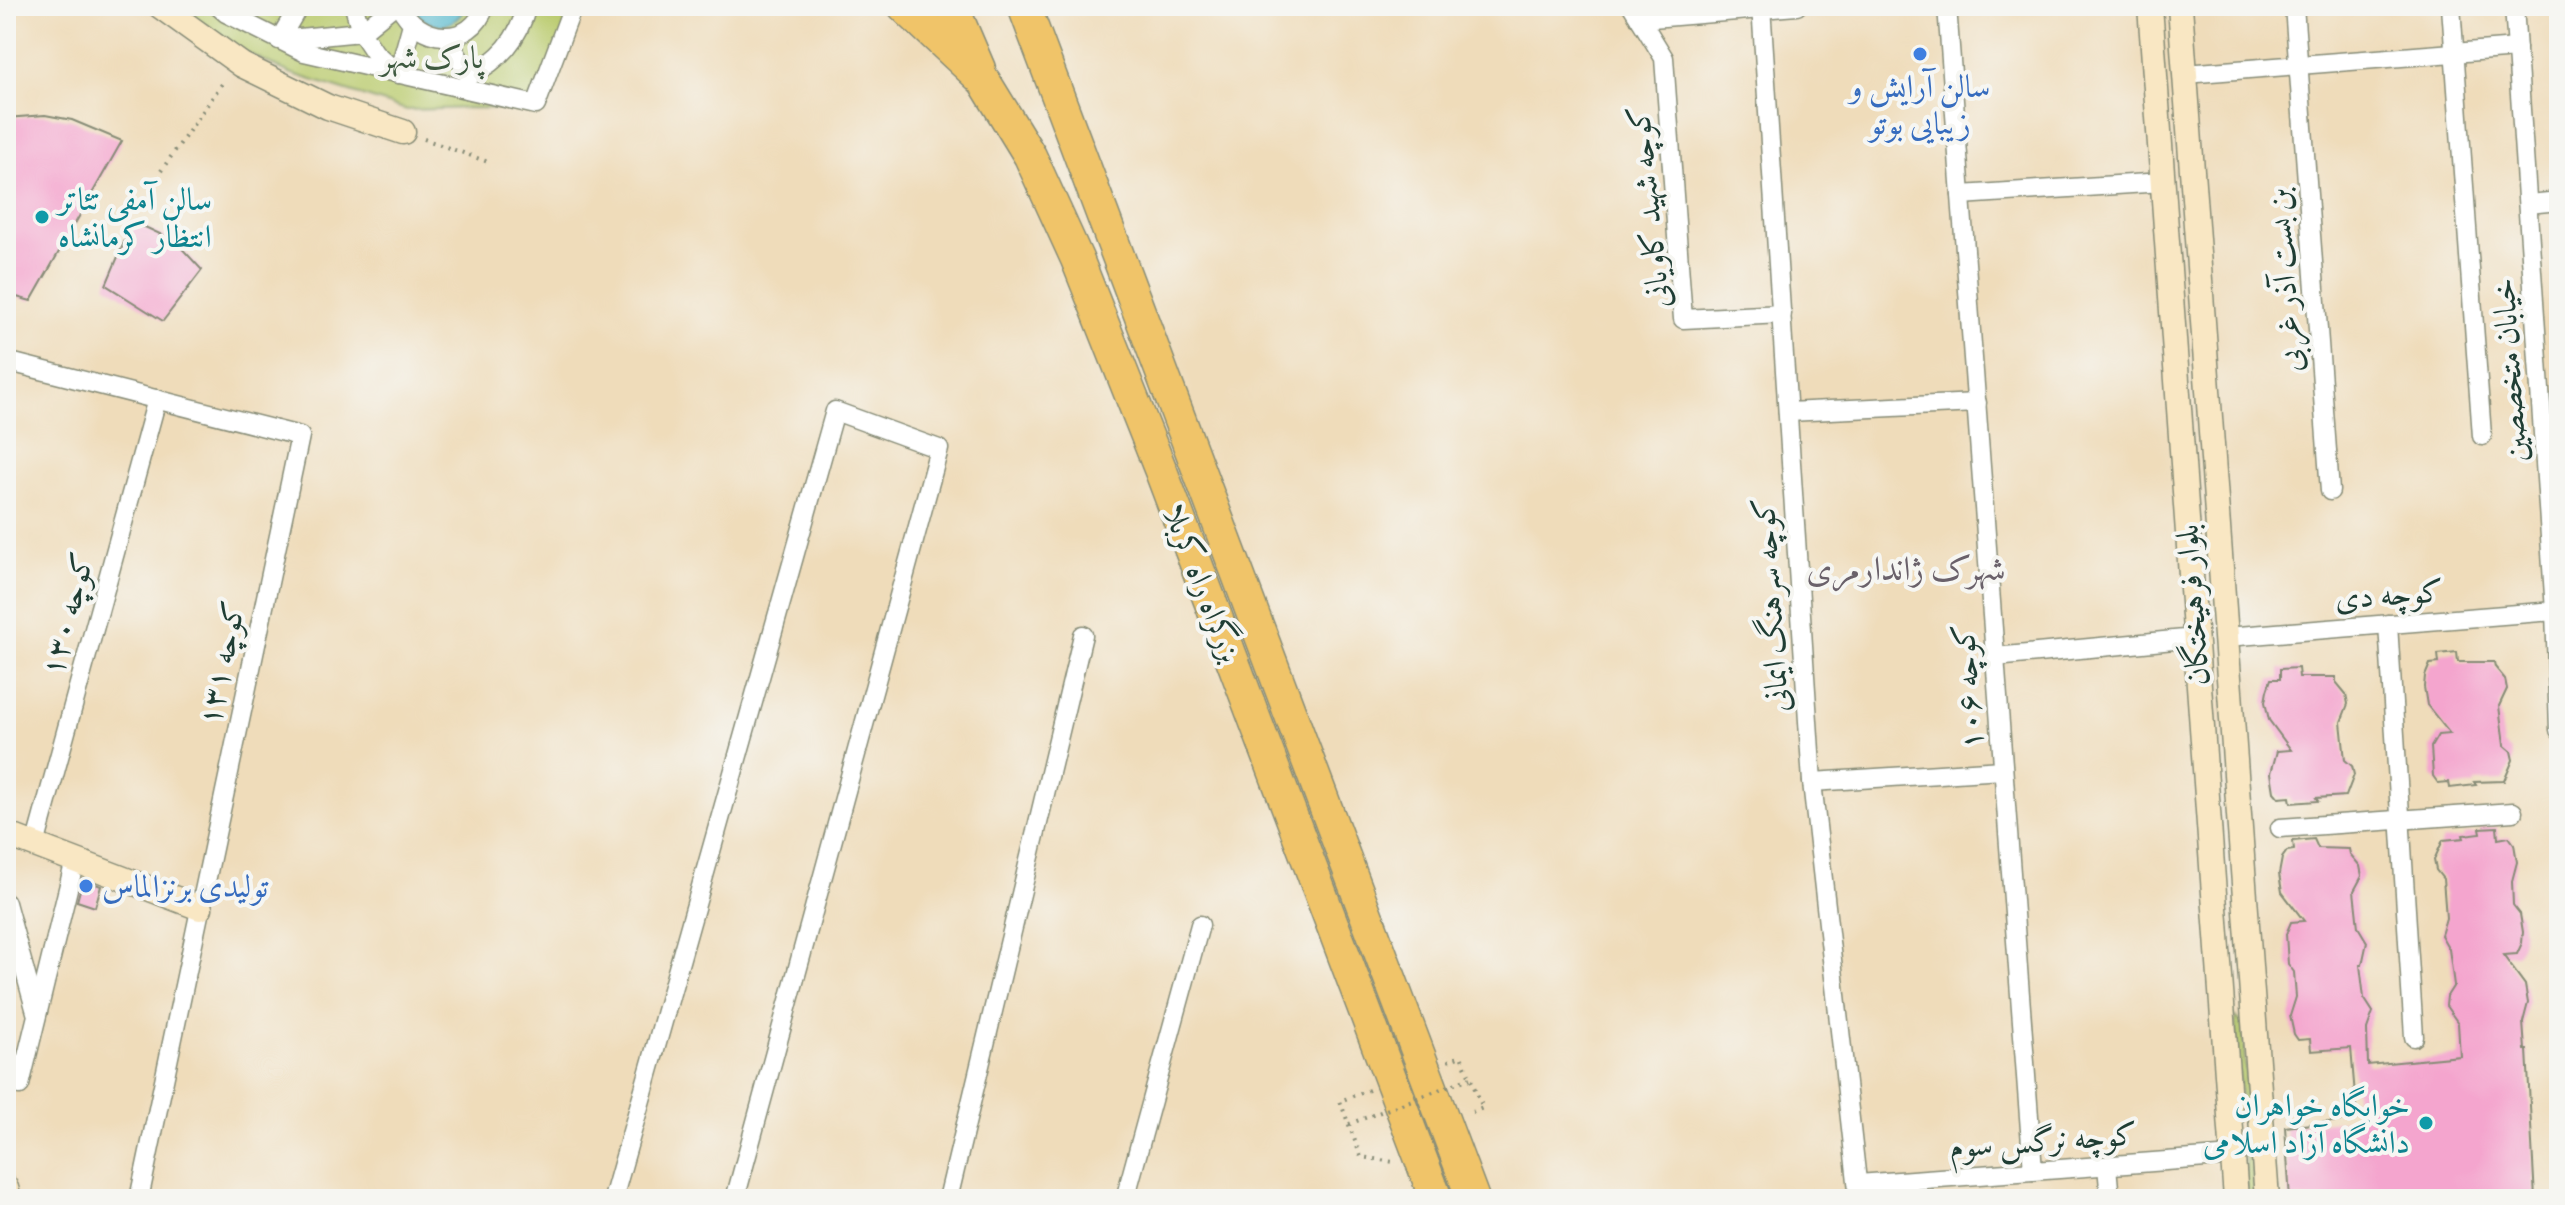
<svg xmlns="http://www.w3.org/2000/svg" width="2565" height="1205" viewBox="0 0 2565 1205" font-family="Alegreya,Amiri,serif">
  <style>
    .green { fill: #bacb6d; stroke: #6c8450; stroke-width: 2 }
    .water { fill: #4fb7cd; stroke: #377a80; stroke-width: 2 }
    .building { fill: #f4a5ce }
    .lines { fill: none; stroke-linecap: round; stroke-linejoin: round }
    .street-casing { stroke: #878c77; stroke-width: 21 }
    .secondary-casing { stroke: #878c77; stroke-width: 27 }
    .highway-casing { stroke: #878c77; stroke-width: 35 }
    .path { stroke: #878c77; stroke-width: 4; stroke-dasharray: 2 6; stroke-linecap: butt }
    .street { stroke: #fff; stroke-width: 18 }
    .secondary { stroke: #f9e7c3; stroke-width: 24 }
    .highway { stroke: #f0c469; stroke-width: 32 }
    .path-bridge { stroke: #878c77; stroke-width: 4; stroke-dasharray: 2 6; stroke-linecap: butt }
    .shop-dot { fill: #3f7fe0; stroke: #f6f6f2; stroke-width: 3 }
    .culture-dot { fill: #0f9aa8; stroke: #f6f6f2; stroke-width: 3 }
    .labels { text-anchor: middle; stroke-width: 8; stroke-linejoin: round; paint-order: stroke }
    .park-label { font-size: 32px; fill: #3e593f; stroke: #f6f6f2 }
    .shop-label { font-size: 32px; fill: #366cbe; stroke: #f6f6f2 }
    .culture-label { font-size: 32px; fill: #0d838f; stroke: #f6f6f2; text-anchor: start }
    .street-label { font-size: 32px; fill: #1f3d34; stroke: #f6f6f2 }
    .neighbourhood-label { font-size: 34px; fill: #6a616a; stroke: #f6f6f2 }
  </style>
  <rect width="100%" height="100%" fill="#f6f6f2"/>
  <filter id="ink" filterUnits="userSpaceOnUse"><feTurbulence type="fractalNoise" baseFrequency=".0125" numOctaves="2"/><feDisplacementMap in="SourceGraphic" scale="16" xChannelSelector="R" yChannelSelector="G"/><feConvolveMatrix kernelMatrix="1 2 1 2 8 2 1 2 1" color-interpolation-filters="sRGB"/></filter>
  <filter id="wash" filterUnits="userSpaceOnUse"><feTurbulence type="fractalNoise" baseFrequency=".006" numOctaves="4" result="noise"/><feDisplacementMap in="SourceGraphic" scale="32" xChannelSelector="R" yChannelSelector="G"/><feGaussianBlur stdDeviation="1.8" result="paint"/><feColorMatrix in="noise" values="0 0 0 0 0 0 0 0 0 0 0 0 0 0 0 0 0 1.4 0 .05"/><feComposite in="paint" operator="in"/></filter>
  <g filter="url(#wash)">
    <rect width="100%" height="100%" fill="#efdcba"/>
    <g class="green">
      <path d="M 184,6 L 584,6 L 540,109 L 471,108 L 407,110 L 290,73 L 215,38 Z"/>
      <path d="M 2235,1017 L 2242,1022 L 2255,1199 L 2248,1199 Z"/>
    </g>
    <path class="water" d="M 412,6 L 466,6 C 454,32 425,31 412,6 Z"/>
    <g id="blocks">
      <g class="building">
        <path d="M 45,115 L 72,120 L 122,141 L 31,301 L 6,294 L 6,118 Z"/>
        <path d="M 131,226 L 145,227 L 175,241 L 202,270 L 163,321 L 106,285 Z"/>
        <path d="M 2457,652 L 2458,662 L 2494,662 L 2495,667 L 2505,679 L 2507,689 L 2499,706 L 2504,745 L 2511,751 L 2513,760 L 2504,781 L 2474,782 L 2476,785 L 2450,788 L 2449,782 L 2438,783 L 2433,776 L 2431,747 L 2438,735 L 2450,734 L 2427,705 L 2424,687 L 2425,676 L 2430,664 L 2439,663 L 2438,654 Z"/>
        <path d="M 2298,668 L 2299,677 L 2336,677 L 2336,682 L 2346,694 L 2348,704 L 2341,722 L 2345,760 L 2352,766 L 2354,775 L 2346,796 L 2316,798 L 2318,801 L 2291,803 L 2290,797 L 2279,798 L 2274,792 L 2271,773 L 2277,751 L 2291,750 L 2269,720 L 2265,702 L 2267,691 L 2271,679 L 2280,679 L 2280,669 Z"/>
        <path d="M 2497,827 L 2498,839 L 2509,837 L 2514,844 L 2517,862 L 2512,881 L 2513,905 L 2520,914 L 2523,932 L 2522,943 L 2517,954 L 2503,955 L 2525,985 L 2528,1003 L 2523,1022 L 2525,1050 L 2527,1050 L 2535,1199 L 2290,1199 L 2285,1127 L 2357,1119 L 2351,1048 L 2311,1051 L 2310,1039 L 2298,1040 L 2294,1034 L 2290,1016 L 2296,997 L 2294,972 L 2288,964 L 2286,934 L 2291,922 L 2304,921 L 2282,892 L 2279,874 L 2282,858 L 2287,851 L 2294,850 L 2293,841 L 2314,839 L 2318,848 L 2349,849 L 2350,854 L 2360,866 L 2362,876 L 2354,891 L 2358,927 L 2367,942 L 2362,965 L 2360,965 L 2364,998 L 2373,1012 L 2367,1029 L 2368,1065 L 2460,1056 L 2458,1023 L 2446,1006 L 2447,996 L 2454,985 L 2449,949 L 2441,935 L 2446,918 L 2443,879 L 2436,870 L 2434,860 L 2443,840 L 2464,838 L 2463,835 L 2481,833 L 2480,828 Z"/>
        <path d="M 83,879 L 101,886 L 95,907 L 77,901 Z"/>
      </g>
    </g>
  </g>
  <g filter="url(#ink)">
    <use href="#blocks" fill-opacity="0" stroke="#878c77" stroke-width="2"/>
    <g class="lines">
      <defs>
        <g id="street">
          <path d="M 218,6 L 226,13 L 304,52 L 536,105 L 573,6"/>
          <path d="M 299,6 L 279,40 L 361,32 L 375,53 L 398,74 L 412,24"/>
          <path d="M 354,6 L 361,32 L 393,6"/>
          <path d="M 400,6 C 418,43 471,49 485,6"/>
          <path d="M 1632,6 L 1664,58 L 1683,319 L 1782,314"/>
          <path d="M 1761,6 L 1812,782 L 1859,1199"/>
          <path d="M 1947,6 L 2033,1171"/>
          <path d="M 2294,6 L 2330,491"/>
          <path d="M 2451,6 L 2482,436"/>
          <path d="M 2514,6 L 2555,611 L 2559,730"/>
          <path d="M 1640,19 L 1797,6"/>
          <path d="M 447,37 L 469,76 C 500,60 518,40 527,6"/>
          <path d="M 2185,74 L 2517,48"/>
          <path d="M 1961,195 L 2163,182"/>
          <path d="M 2529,204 L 2559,201"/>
          <path d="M 6,361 L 300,436 L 139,1199"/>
          <path d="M 1788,412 L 1977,403"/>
          <path d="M 2388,624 L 2414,1037"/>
          <path d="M 2226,637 L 2555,611"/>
          <path d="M 1995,657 L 2195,638"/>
          <path d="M 1812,782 L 2003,770"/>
          <path d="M 2280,828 L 2513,812"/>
          <path d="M 35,845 L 157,399"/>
          <path d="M 6,903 L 36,1012"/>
          <path d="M 20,1085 L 75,860"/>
          <path d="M 2107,1166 L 2110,1199"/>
          <path d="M 1858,1184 L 2233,1156"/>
          <path d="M 613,1199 L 835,411 L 939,449 L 735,1199"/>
          <path d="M 948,1199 L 1083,635"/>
          <path d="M 1125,1199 L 1200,925"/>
        </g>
        <g id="secondary">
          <path d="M 160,6 L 242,65 L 328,107 L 403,132"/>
          <path d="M 2150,6 L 2236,1199"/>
          <path d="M 2180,6 L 2267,1199"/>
          <path d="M 6,834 L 200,908"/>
          <path d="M 6,1188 L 9,1199"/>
        </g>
        <g id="highway">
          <path d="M 904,6 L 984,81 L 1030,156 L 1077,259 L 1161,471 L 1436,1199"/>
          <path d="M 952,6 L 979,69"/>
          <path d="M 1024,6 L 1473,1199"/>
        </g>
      </defs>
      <use href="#street" class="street-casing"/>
      <use href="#secondary" class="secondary-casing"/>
      <use href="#highway" class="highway-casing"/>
      <g class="path">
        <path d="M 424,139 L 491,163"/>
        <path d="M 161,171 L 224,81"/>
        <path d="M 1448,1061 L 1461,1056 L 1483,1108 L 1470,1113"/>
        <path d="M 1369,1090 L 1340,1101 L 1361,1157 L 1394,1162"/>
      </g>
      <use href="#street" class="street"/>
      <use href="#secondary" class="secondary"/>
      <use href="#highway" class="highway"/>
      <path class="path-bridge" d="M 1349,1124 L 1470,1078"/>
    </g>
  </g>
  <g class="shop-dot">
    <circle cx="1920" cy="54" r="8"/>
    <circle cx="86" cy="886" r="8"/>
  </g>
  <g class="culture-dot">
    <circle cx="42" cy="217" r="8"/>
    <circle cx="2426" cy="1123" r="8"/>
  </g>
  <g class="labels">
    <g class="park-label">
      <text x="432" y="68">پارک شهر</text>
    </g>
    <g class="shop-label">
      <text x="1920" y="97">سالن آرایش و<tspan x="1920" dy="37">زیبایی بوتو</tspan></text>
      <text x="102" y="897" text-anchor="start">تولیدی برنزالماس</text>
    </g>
    <g class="culture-label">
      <text x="58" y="210">سالن آمفی تئاتر<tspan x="58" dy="37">انتظار کرمانشاه</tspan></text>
      <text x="2410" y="1116" text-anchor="end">خوابگاه خواهران<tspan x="2410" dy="37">دانشگاه آزاد اسلامی</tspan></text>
    </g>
    <g class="street-label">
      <text transform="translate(1648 207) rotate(-96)" y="11">کوچه شهید کاویانی</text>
      <text transform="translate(2284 280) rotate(-94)" y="11">بن بست آذر غربی</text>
      <text transform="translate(2509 370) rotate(-94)" y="11">خیابان متخصصین</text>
      <text transform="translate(1203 583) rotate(69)" y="11">بزرگراه راه کربلا</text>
      <text transform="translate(2389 594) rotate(-4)" y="11">کوچه دی</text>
      <text transform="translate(1770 605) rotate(-94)" y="11">کوچه سرهنگ ایمانی</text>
      <text transform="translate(2192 605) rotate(-94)" y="11">بلوار فرهیختگان</text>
      <text transform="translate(67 614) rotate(-75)" y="11">کوچه ۱۳۰</text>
      <text transform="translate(221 663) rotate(-78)" y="11">کوچه ۱۳۱</text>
      <text transform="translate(1967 687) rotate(-94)" y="11">کوچه ۱۰۶</text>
      <text transform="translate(2043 1140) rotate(-4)" y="11">کوچه نرگس سوم</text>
    </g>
    <g class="neighbourhood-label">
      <text x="1906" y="580">شهرک ژاندارمری</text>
    </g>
  </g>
  <rect width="2565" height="1205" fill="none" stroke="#f6f6f2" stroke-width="32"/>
</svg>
